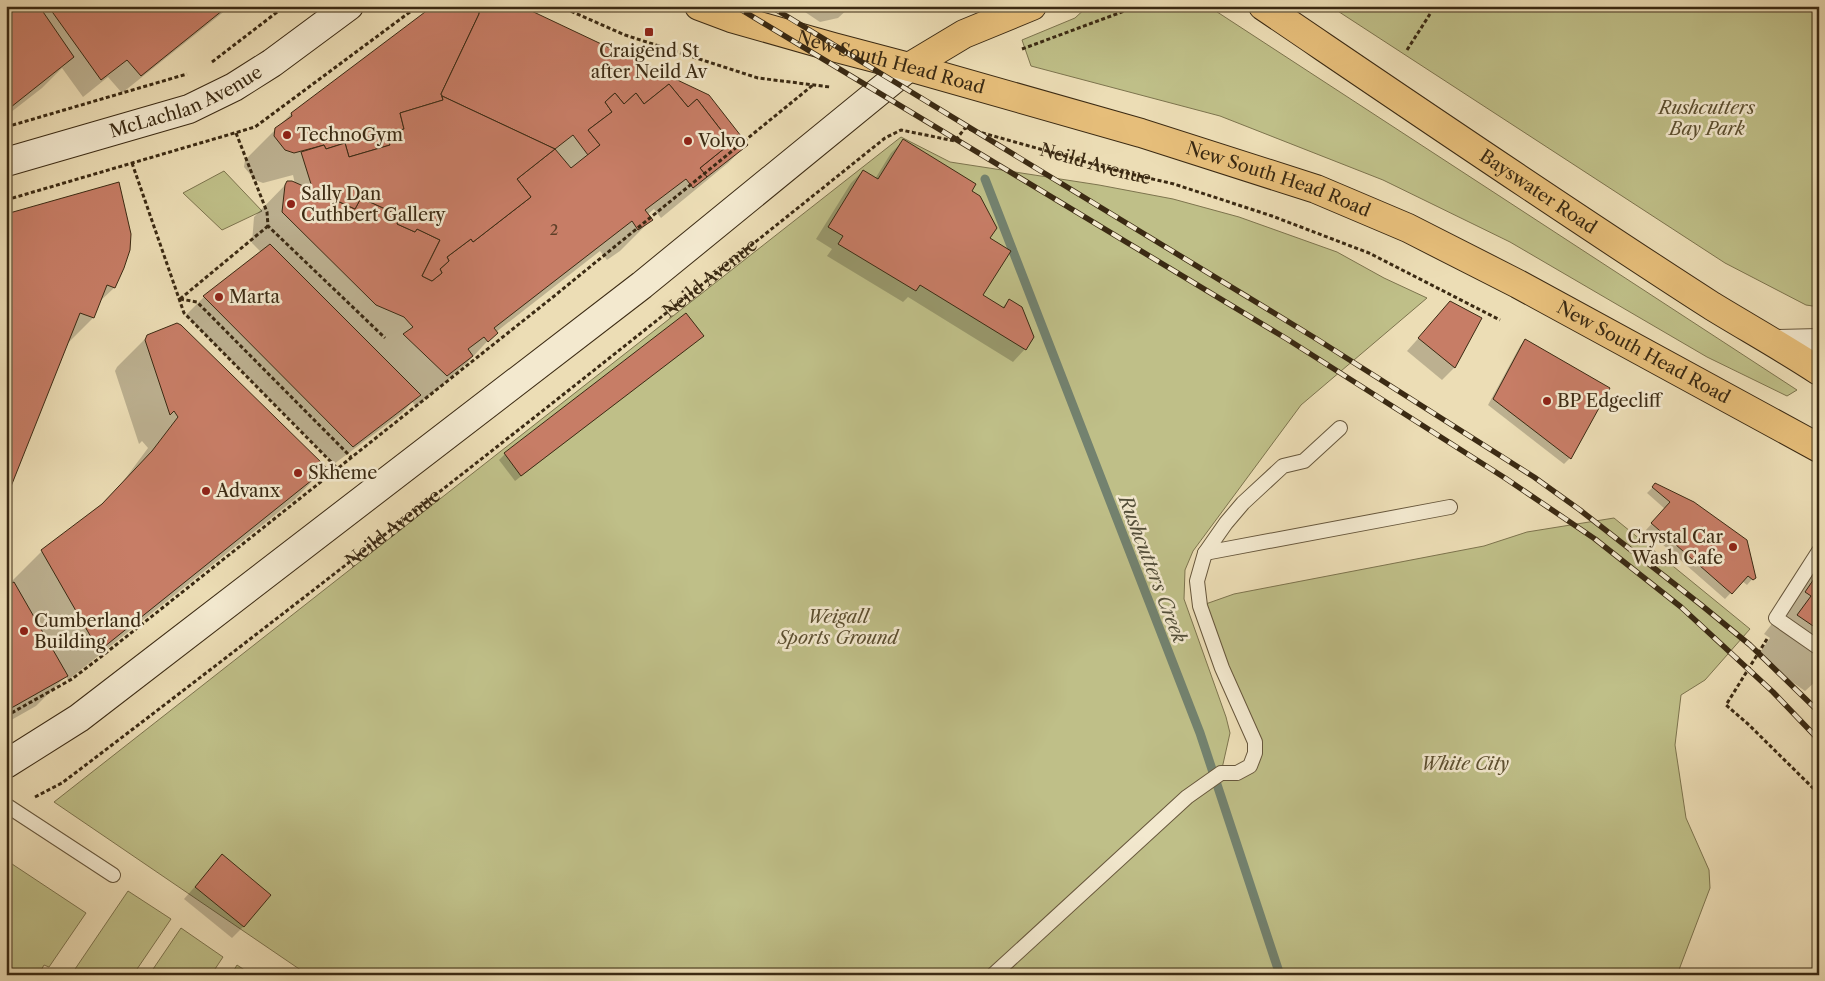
<svg xmlns="http://www.w3.org/2000/svg" width="1825" height="981" viewBox="0 0 1825 981" font-family="'Libre Caslon Text',serif">
  <style>
    .green { fill: #bfbf88; stroke: #7d744e }
    .shadow { fill: #0003 }
    .lines { fill: none; stroke-linecap: round; stroke-linejoin: round }
    .stream { stroke: #73826f; stroke-width: 9 }
    .building { fill: #c77d66; stroke: #3b2a13 }
    .service-casing { stroke: #67573c; stroke-width: 16 }
    .tertiary-casing { stroke: #67573c; stroke-width: 30 }
    .secondary-casing { stroke: #3b2a13; stroke-width: 30 }
    .primary-casing { stroke: #3b2a13; stroke-width: 30 }
    .path { stroke: #3b2a13; stroke-width: 3; stroke-dasharray: 4 2.5; stroke-linecap: butt }
    .service { stroke: #f3e9cf; stroke-width: 14 }
    .tertiary { stroke: #f3e9cf; stroke-width: 28 }
    .secondary { stroke: #f3e9cf; stroke-width: 28 }
    .primary { stroke: #e6be7a; stroke-width: 28 }
    .rail-casing { stroke: #3b2a13; stroke-width: 5.5 }
    .rail { stroke: #f3e9cf; stroke-width: 4; stroke-dasharray: 11; stroke-linecap: butt }
    .poi-dot { fill: #8f2418; stroke: #f3e9cf; stroke-width: 2 }
    .labels { text-anchor: middle; stroke-width: 5; stroke-linejoin: round; paint-order: stroke }
    .number-label { font-size: 15px; fill: #5e3f28 }
    .poi-label { font-size: 18px; fill: #3b2a13; stroke: #f3e9cf; text-anchor: start }
    .street-label { font-size: 18px; fill: #3b2a13; stroke: #f3e9cf }
    .park-label { font-size: 18px; font-style: italic; fill: #5c4f30; stroke: #f3e9cf }
    .water-label { font-size: 19px; font-style: italic; fill: #524e39; stroke: #f3e9cf }
  </style>
  <rect width="100%" height="100%" fill="#ecddb5"/>
  <filter id="stains"><feTurbulence type="fractalNoise" baseFrequency=".004" numOctaves="4"/><feColorMatrix values="0 0 0 0 .2 0 0 0 0 .09 0 0 0 0 .02 0 0 0 .5 -.17"/></filter>
  <radialGradient id="worn" r=".72"><stop offset=".6" stop-color="#630" stop-opacity="0"/><stop offset="1" stop-color="#630" stop-opacity=".3"/></radialGradient>
  <g class="green">
    <path d="M 1088,6 L 1208,6 L 1797,390 L 1787,396 L 1707,357 L 1510,242 L 1383,180 L 1220,116 L 1031,66 L 1022,40 L 1075,18 Z"/>
    <path d="M 1330,6 L 1819,6 L 1819,307 L 1806,305 L 1725,263 Z"/>
    <path d="M 901,137 L 950,162 L 1099,185 L 1173,199 L 1239,217 L 1337,252 L 1384,278 L 1427,298 L 1301,405 L 1193,551 L 1185,570 L 1184,599 L 1226,717 L 1230,733 L 1221,773 L 1237,773 L 1255,753 L 1200,606 L 1234,594 L 1484,546 L 1527,532 L 1614,518 L 1750,629 L 1705,680 L 1681,695 L 1675,745 L 1686,818 L 1709,870 L 1710,888 L 1677,975 L 308,975 L 54,802 Z"/>
    <path d="M 224,171 L 262,211 L 222,230 L 183,193 Z"/>
    <path d="M 6,860 L 86,913 L 49,967 L 44,965 L 40,972 L 42,975 L 6,975 Z"/>
    <path d="M 128,891 L 171,919 L 133,975 L 71,975 Z"/>
    <path d="M 181,928 L 223,957 L 211,975 L 149,975 Z"/>
    <path d="M 237,965 L 252,975 L 231,975 Z"/>
  </g>
  <g class="shadow">
    <path d="M 6,6 L 231,6 L 122,93 L 108,77 L 83,97 L 62,68 L 42,88 L 6,116 Z"/>
    <path d="M 435,6 L 746,145 L 728,163 L 661,218 L 654,209 L 647,215 L 651,220 L 620,251 L 607,260 L 600,251 L 496,332 L 466,364 L 440,387 L 416,406 L 412,402 L 402,413 L 334,464 L 186,315 L 204,297 L 261,252 L 252,243 L 254,217 L 288,182 L 295,184 L 293,175 L 263,183 L 255,180 L 244,167 L 245,160 L 291,114 Z"/>
    <path d="M 796,6 L 851,6 L 838,18 L 820,22 Z"/>
    <path d="M 903,141 L 970,191 L 989,238 L 982,295 L 1002,308 L 1009,300 L 1025,349 L 1013,362 L 908,297 L 903,302 L 827,256 L 832,249 L 816,239 L 851,183 L 863,171 L 875,179 L 891,153 Z"/>
    <path d="M 6,215 L 128,250 L 114,288 L 99,302 L 93,318 L 67,344 Z"/>
    <path d="M 1450,303 L 1481,319 L 1454,368 L 1442,380 L 1407,351 Z"/>
    <path d="M 686,315 L 696,341 L 515,481 L 499,460 L 505,454 Z"/>
    <path d="M 148,336 L 325,468 L 295,499 L 68,680 L 66,676 L 36,706 L 6,723 L 6,587 L 13,584 L 11,582 L 42,551 L 97,509 L 122,483 L 148,448 L 142,441 L 139,444 L 115,371 L 117,367 Z"/>
    <path d="M 1525,340 L 1608,389 L 1570,458 L 1564,464 L 1488,405 L 1520,346 Z"/>
    <path d="M 1655,485 L 1754,577 L 1747,585 L 1742,581 L 1725,599 L 1646,530 L 1665,509 L 1647,493 Z"/>
    <path d="M 1819,568 L 1819,685 L 1815,682 L 1805,691 L 1757,657 L 1770,638 L 1764,634 L 1802,585 Z"/>
    <path d="M 222,856 L 244,926 L 232,938 L 184,899 Z"/>
  </g>
  <g class="lines">
    <path class="stream" d="M 985,179 L 1200,733 L 1280,975"/>
  </g>
  <g class="building">
    <path d="M 6,6 L 39,6 L 74,57 L 6,111 Z"/>
    <path d="M 48,6 L 228,6 L 141,76 L 127,60 L 101,80 Z"/>
    <path d="M 433,6 L 480,6 L 480,8 L 479,14 L 441,94 L 443,100 L 400,113 L 404,129 L 386,134 L 390,145 L 349,157 L 345,143 L 326,149 L 324,145 L 294,153 L 285,150 L 274,136 L 275,128 L 292,116 L 291,113 Z"/>
    <path d="M 480,6 L 521,6 L 709,95 L 748,145 L 707,177 L 700,168 L 731,143 L 697,99 L 688,107 L 669,84 L 644,104 L 636,93 L 624,104 L 615,93 L 605,102 L 612,112 L 588,130 L 600,145 L 588,155 L 573,135 L 555,149 L 442,96 L 441,94 L 479,14 Z"/>
    <path d="M 669,84 L 688,107 L 697,99 L 731,143 L 700,168 L 707,177 L 693,188 L 686,179 L 645,210 L 653,220 L 638,230 L 632,221 L 494,328 L 498,333 L 488,342 L 484,337 L 468,349 L 473,356 L 447,376 L 403,334 L 413,327 L 404,317 L 376,305 L 282,212 L 285,185 L 287,181 L 292,181 L 355,209 L 361,198 L 401,216 L 397,224 L 415,232 L 417,229 L 440,240 L 422,276 L 432,281 L 442,273 L 440,269 L 449,261 L 447,257 L 471,239 L 473,242 L 531,197 L 517,179 L 555,149 L 571,168 L 600,145 L 588,130 L 612,112 L 605,102 L 615,93 L 624,104 L 636,93 L 644,104 Z"/>
    <path d="M 442,96 L 555,149 L 517,179 L 531,197 L 473,242 L 471,239 L 447,257 L 449,261 L 440,269 L 442,273 L 432,281 L 422,276 L 440,240 L 417,229 L 415,232 L 397,224 L 401,216 L 361,198 L 355,209 L 309,188 L 311,184 L 301,152 L 324,145 L 326,149 L 345,143 L 349,157 L 390,145 L 386,134 L 404,129 L 400,113 L 443,100 Z"/>
    <path d="M 903,139 L 976,184 L 972,191 L 980,196 L 997,228 L 990,238 L 1011,251 L 983,295 L 1004,308 L 1009,299 L 1022,307 L 1034,337 L 1026,350 L 920,285 L 916,291 L 838,244 L 843,236 L 828,227 L 863,170 L 878,179 Z"/>
    <path d="M 119,182 L 131,234 L 130,250 L 124,268 L 115,288 L 107,285 L 94,318 L 80,313 L 6,499 L 6,214 Z"/>
    <path d="M 270,244 L 421,395 L 353,447 L 203,296 Z"/>
    <path d="M 1450,301 L 1482,318 L 1455,368 L 1418,338 Z"/>
    <path d="M 686,313 L 704,336 L 521,476 L 504,453 Z"/>
    <path d="M 177,323 L 181,325 L 327,468 L 99,651 L 41,550 L 102,504 L 152,451 L 178,417 L 174,411 L 170,415 L 145,340 L 147,335 Z"/>
    <path d="M 1525,339 L 1610,388 L 1571,459 L 1493,399 Z"/>
    <path d="M 1655,483 L 1694,502 L 1747,540 L 1756,578 L 1753,580 L 1748,576 L 1732,594 L 1651,523 L 1670,502 L 1652,487 Z"/>
    <path d="M 1818,573 L 1819,573 L 1819,630 L 1797,615 L 1811,596 L 1805,592 Z"/>
    <path d="M 14,582 L 68,676 L 6,711 L 6,586 Z"/>
    <path d="M 222,854 L 271,895 L 244,927 L 195,887 Z"/>
  </g>
  <g class="lines">
    <defs>
      <g id="service">
        <path d="M 1819,551 L 1776,618 L 1819,648"/>
        <path d="M 1205,553 L 1450,507"/>
        <path d="M 6,805 L 113,875"/>
        <path d="M 993,975 L 1187,797 L 1221,773 L 1237,773 L 1250,766 L 1255,753 L 1255,742 L 1222,668 L 1200,606 L 1197,581 L 1205,553 L 1226,523 L 1243,503 L 1283,466 L 1304,461 L 1340,428"/>
      </g>
      <path id="tertiary" d="M 1778,344 L 1819,343"/>
      <g id="secondary">
        <path id="s2" d="M 6,162 L 189,109 L 234,87 L 272,63 L 349,6"/>
        <path d="M 6,764 L 79,718 L 642,285 L 909,67"/>
      </g>
      <g id="primary">
        <path id="s3" d="M 699,6 L 731,18 L 833,47 L 909,67 L 1141,133 L 1316,189 L 1408,228 L 1518,284 L 1819,448"/>
        <path id="s4" d="M 1263,6 C 1412,107 1561,209 1712,306 C 1748,328 1784,348 1819,371"/>
        <path d="M 909,67 L 964,34 L 1032,6"/>
      </g>
    </defs>
    <use href="#service" class="service-casing"/>
    <use href="#tertiary" class="tertiary-casing"/>
    <use href="#secondary" class="secondary-casing"/>
    <use href="#primary" class="primary-casing"/>
    <g class="path">
      <path d="M 559,6 L 625,35 L 758,78 L 830,87"/>
      <path d="M 1022,49 L 1138,6"/>
      <path d="M 1407,50 L 1430,14"/>
      <path d="M 212,62 L 285,6"/>
      <path d="M 6,127 L 187,74"/>
      <path d="M 236,133 L 267,212 L 268,226 L 385,338"/>
      <path d="M 132,163 L 184,313 L 337,468"/>
      <path d="M 6,200 L 255,127 L 418,6"/>
      <path d="M 180,299 L 197,302 L 351,457"/>
      <path d="M 180,299 L 268,226"/>
      <path d="M 1767,639 L 1726,705 L 1748,724 L 1819,794"/>
      <path d="M 6,716 L 72,679 L 102,656 L 553,297 L 813,85"/>
      <path id="s1" d="M 35,797 L 62,783 C 340,572 614,356 885,138 L 901,130 L 955,141 L 965,128 L 1118,171 L 1174,184 L 1272,216 L 1369,253 L 1500,320"/>
    </g>
    <use href="#service" class="service"/>
    <use href="#tertiary" class="tertiary"/>
    <use href="#secondary" class="secondary"/>
    <use href="#primary" class="primary"/>
    <defs>
      <g id="rail">
        <path d="M 735,6 L 1287,339 L 1505,478 L 1595,539 L 1681,607 L 1773,692 L 1819,740"/>
        <path d="M 770,6 L 1315,338 L 1534,477 L 1580,510 L 1700,604 L 1750,645 L 1819,712"/>
      </g>
    </defs>
    <use href="#rail" class="rail-casing"/>
    <use href="#rail" class="rail"/>
  </g>
  <g class="poi-dot">
    <rect x="644" y="27" width="10" height="10" rx="2.5"/>
    <circle cx="287" cy="135" r="5"/>
    <circle cx="688" cy="141" r="5"/>
    <circle cx="291" cy="204" r="5"/>
    <circle cx="219" cy="297" r="5"/>
    <circle cx="1547" cy="401" r="5"/>
    <circle cx="298" cy="473" r="5"/>
    <circle cx="206" cy="491" r="5"/>
    <circle cx="1733" cy="547" r="5"/>
    <circle cx="24" cy="631" r="5"/>
  </g>
  <g class="labels">
    <g class="number-label">
      <text x="554" y="235">2</text>
    </g>
    <g class="poi-label">
      <text x="649" y="57" text-anchor="middle">Craigend St<tspan x="649" dy="21">after Neild Av</tspan></text>
      <text x="297" y="141">TechnoGym</text>
      <text x="698" y="147">Volvo</text>
      <text x="301" y="200">Sally Dan<tspan x="301" dy="21">Cuthbert Gallery</tspan></text>
      <text x="229" y="303">Marta</text>
      <text x="1557" y="407">BP Edgecliff</text>
      <text x="308" y="479">Skheme</text>
      <text x="216" y="497">Advanx</text>
      <text x="1723" y="543" text-anchor="end">Crystal Car<tspan x="1723" dy="21">Wash Cafe</tspan></text>
      <text x="34" y="627">Cumberland<tspan x="34" dy="21">Building</tspan></text>
    </g>
    <g class="street-label">
      <text dy="6" stroke="none"><textPath href="#s3" startOffset="200">New South Head Road</textPath></text>
      <text dy="6" stroke="none"><textPath href="#s2" startOffset="190">McLachlan Avenue</textPath></text>
      <text dy="6" stroke="none"><textPath href="#s1" startOffset="1301">Neild Avenue</textPath></text>
      <text dy="6" stroke="none"><textPath href="#s3" startOffset="605">New South Head Road</textPath></text>
      <text dy="6" stroke="none"><textPath href="#s4" startOffset="332">Bayswater Road</textPath></text>
      <text dy="6" stroke="none"><textPath href="#s1" startOffset="852">Neild Avenue</textPath></text>
      <text dy="6" stroke="none"><textPath href="#s3" startOffset="1010">New South Head Road</textPath></text>
      <text dy="6" stroke="none"><textPath href="#s1" startOffset="448">Neild Avenue</textPath></text>
    </g>
    <g class="park-label">
      <text x="1707" y="114">Rushcutters<tspan x="1707" dy="21">Bay Park</tspan></text>
      <text x="838" y="623">Weigall<tspan x="838" dy="21">Sports Ground</tspan></text>
      <text x="1465" y="770">White City</text>
    </g>
    <g class="water-label">
      <text transform="translate(1153 569) rotate(69)" y="7">Rushcutters Creek</text>
    </g>
  </g>
  <rect width="1825" height="981" fill="none" stroke="#ecddb5" stroke-width="25"/>
  <rect x="8" y="8" width="1810" height="966" fill="none" stroke="#3b2a13" stroke-width="2.5"/>
  <rect x="12" y="12" width="1800" height="956" fill="none" stroke="#3b2a13"/>
  <rect width="100%" height="100%" filter="url(#stains)"/>
  <rect width="100%" height="100%" fill="url(#worn)"/>
</svg>
